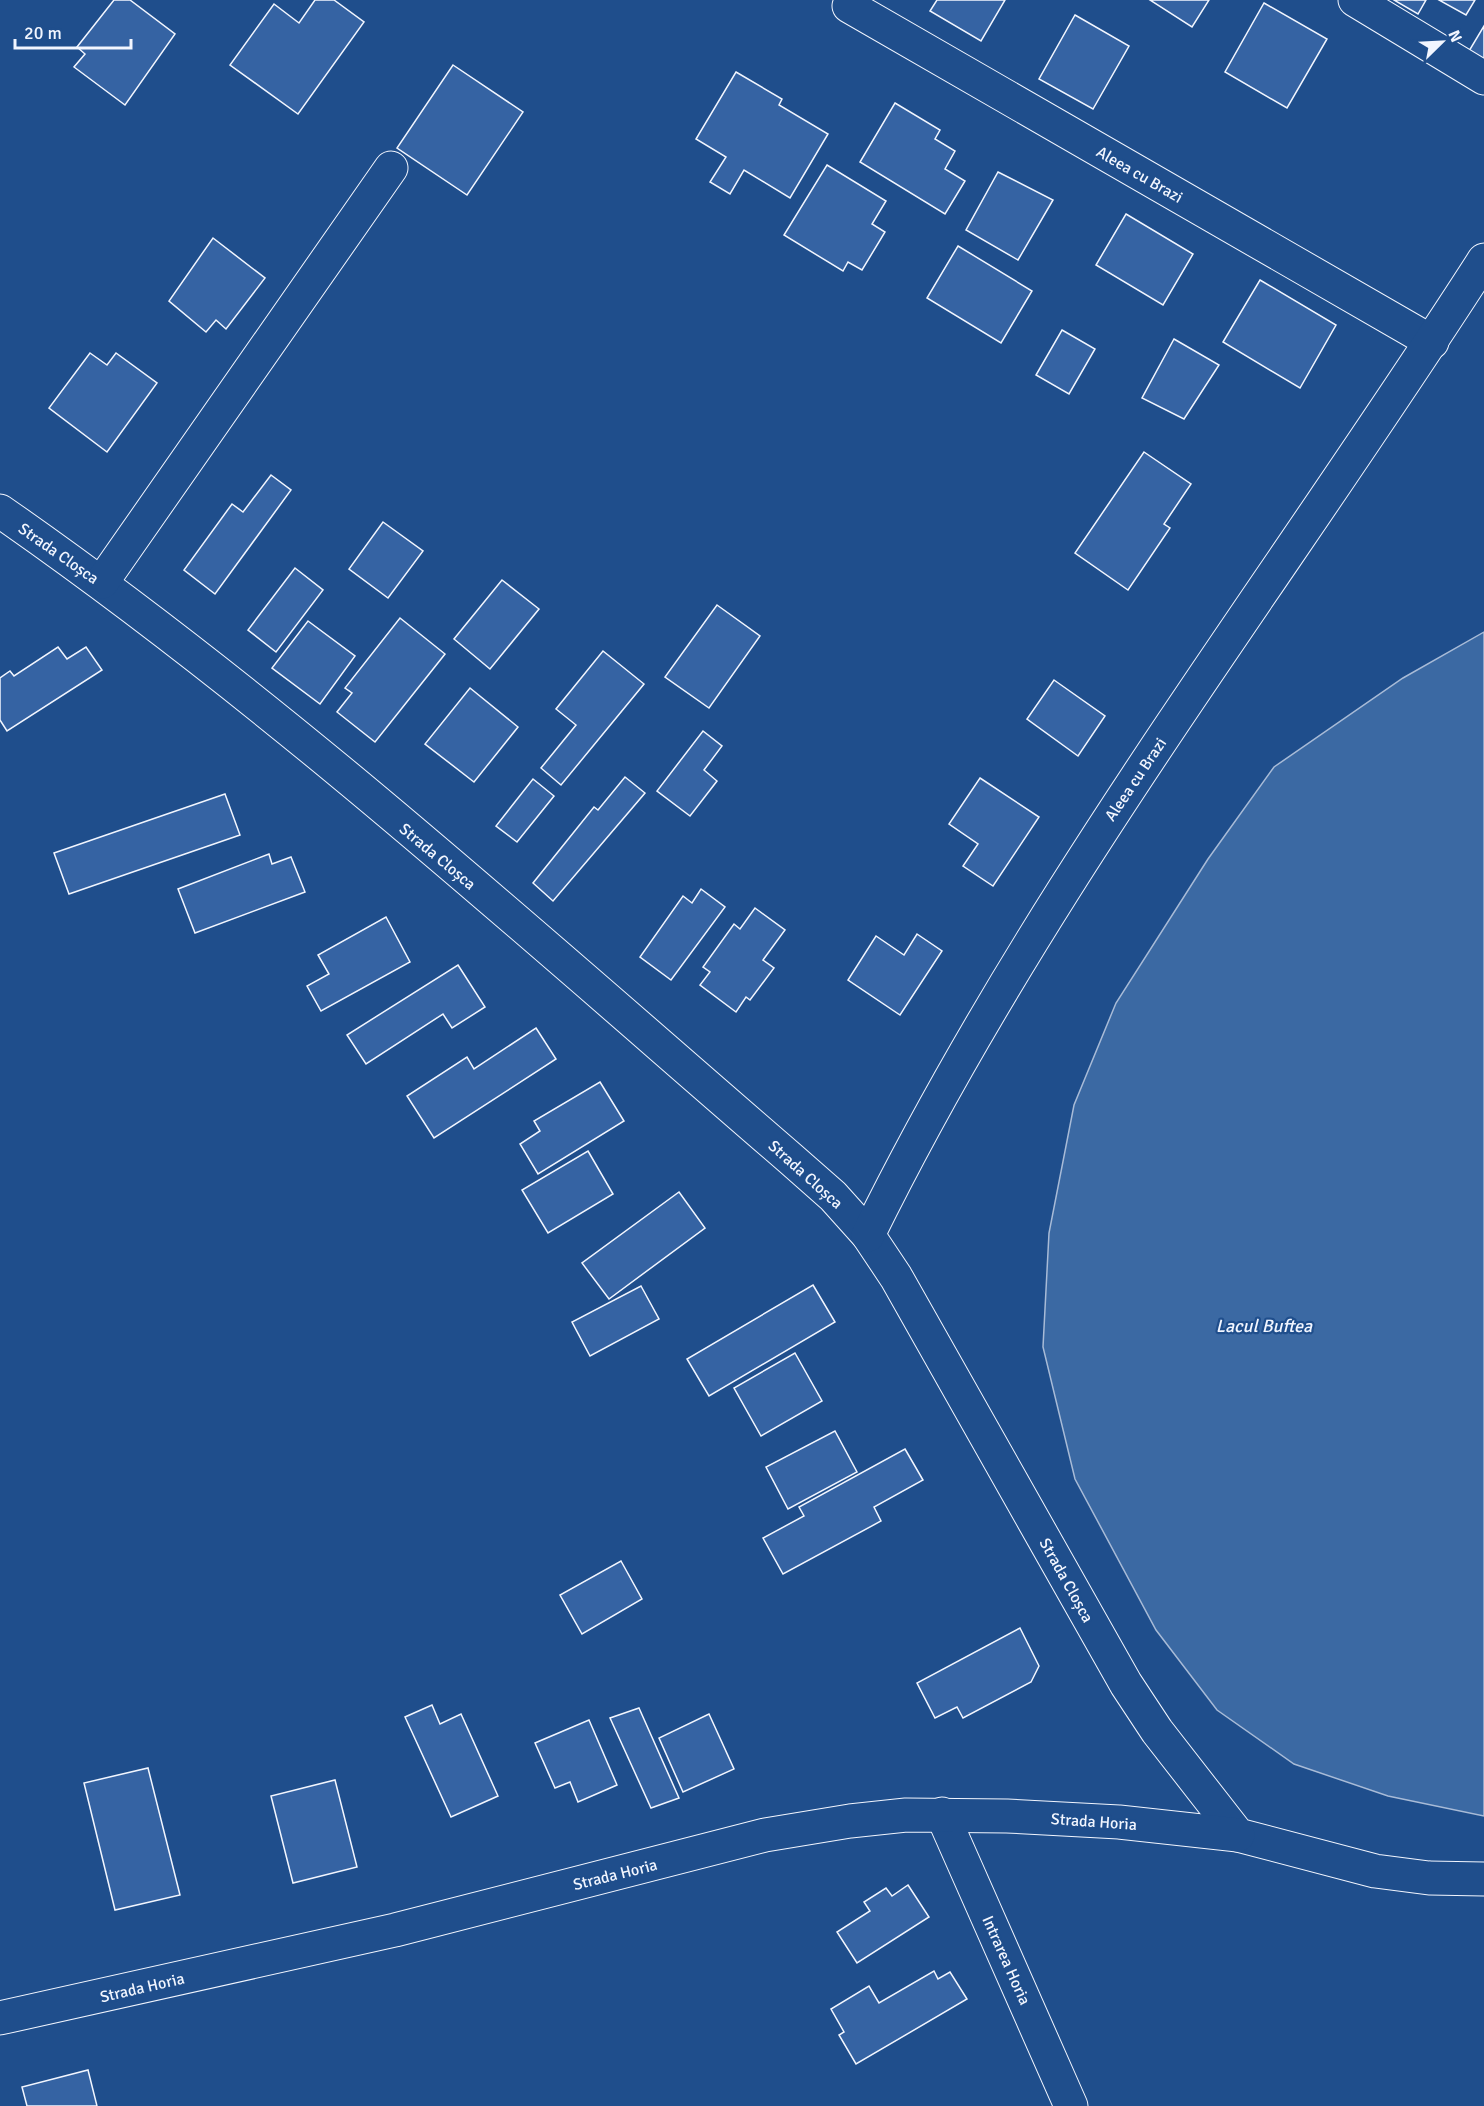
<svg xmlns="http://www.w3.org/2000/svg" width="1484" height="2106" viewBox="0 0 1484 2106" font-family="Signika,sans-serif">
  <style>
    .water { fill: #3b69a3; stroke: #a8bbd7; stroke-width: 1.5 }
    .building { fill: #3563a3; stroke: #f2f6ff; stroke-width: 1.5 }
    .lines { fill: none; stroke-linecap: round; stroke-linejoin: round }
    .minor-casing { stroke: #f2f6ff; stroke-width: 35 }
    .minor { stroke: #1f4e8c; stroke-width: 33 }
    .labels { text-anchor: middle; stroke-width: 4.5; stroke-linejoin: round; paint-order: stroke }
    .street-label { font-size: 16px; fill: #f2f6ff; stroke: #1f4e8c }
    .water-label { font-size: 18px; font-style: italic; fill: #f2f6ff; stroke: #1f4e8c }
  </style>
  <rect width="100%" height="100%" fill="#1f4e8c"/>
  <path class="water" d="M 1484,632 L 1484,1816 L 1388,1796 L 1294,1764 L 1217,1710 L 1156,1630 L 1075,1479 L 1043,1347 L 1049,1233 L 1074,1105 L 1116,1003 L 1208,859 L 1274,767 L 1403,678 Z"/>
  <g class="building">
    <path d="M 114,0 L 130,0 L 175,34 L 125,105 L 74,67 L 85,54 L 77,47 Z"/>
    <path d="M 315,0 L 334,0 L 364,22 L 298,114 L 230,65 L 274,4 L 299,23 Z"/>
    <path d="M 937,0 L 1005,0 L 981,41 L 930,11 Z"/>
    <path d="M 1150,0 L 1209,0 L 1192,27 Z"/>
    <path d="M 1394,0 L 1426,0 L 1418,14 Z"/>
    <path d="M 1439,0 L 1475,0 L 1466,15 Z"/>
    <path d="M 1264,3 L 1327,39 L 1287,108 L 1225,72 Z"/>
    <path d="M 1075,15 L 1129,46 L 1093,109 L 1039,79 Z"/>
    <path d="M 1484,26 L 1484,67 L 1466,56 Z"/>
    <path d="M 453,65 L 523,112 L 467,195 L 397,148 Z"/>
    <path d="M 736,72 L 782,99 L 779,105 L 828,134 L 790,198 L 744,170 L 730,194 L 710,182 L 726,157 L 696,139 Z"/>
    <path d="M 895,103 L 940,130 L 935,139 L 955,151 L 945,169 L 965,181 L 945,214 L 860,162 Z"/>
    <path d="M 827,165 L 886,201 L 872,224 L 885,232 L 862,270 L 848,262 L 843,271 L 784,235 Z"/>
    <path d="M 998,172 L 1053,200 L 1018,260 L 966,230 Z"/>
    <path d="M 1126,214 L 1193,254 L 1163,305 L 1096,265 Z"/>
    <path d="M 213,238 L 265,278 L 226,329 L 216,320 L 206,332 L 169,301 Z"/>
    <path d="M 958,246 L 1032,291 L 1001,343 L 927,298 Z"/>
    <path d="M 1260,280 L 1336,325 L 1300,388 L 1223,342 Z"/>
    <path d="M 1062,330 L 1095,349 L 1069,394 L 1036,375 Z"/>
    <path d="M 1174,339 L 1219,365 L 1184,419 L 1142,398 Z"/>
    <path d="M 90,353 L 107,365 L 116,353 L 157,383 L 107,452 L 49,408 Z"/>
    <path d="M 1144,452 L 1191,484 L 1164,524 L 1170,528 L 1128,590 L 1075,553 Z"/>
    <path d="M 271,475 L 291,490 L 215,594 L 184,570 L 232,504 L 243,512 Z"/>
    <path d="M 383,522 L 423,551 L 388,598 L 349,569 Z"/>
    <path d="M 295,568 L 323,590 L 276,652 L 248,630 Z"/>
    <path d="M 502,580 L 539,609 L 490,669 L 454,639 Z"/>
    <path d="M 717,605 L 760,636 L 709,708 L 665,677 Z"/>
    <path d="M 400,618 L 445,654 L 375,742 L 337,712 L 352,693 L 345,688 Z"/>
    <path d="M 308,621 L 355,656 L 320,704 L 272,668 Z"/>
    <path d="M 58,647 L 67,659 L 86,647 L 102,670 L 7,731 L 0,720 L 0,678 L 10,671 L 14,676 Z"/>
    <path d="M 603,651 L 644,684 L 561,785 L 541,768 L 576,725 L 556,709 Z"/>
    <path d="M 1054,680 L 1105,716 L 1078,756 L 1027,719 Z"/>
    <path d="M 470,688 L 518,727 L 474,782 L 425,744 Z"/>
    <path d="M 703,731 L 722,746 L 704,770 L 717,781 L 690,816 L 657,791 Z"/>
    <path d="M 625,777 L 645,793 L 553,901 L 533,883 L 594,807 L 598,810 Z"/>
    <path d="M 980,778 L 1039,817 L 993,886 L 963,866 L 978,844 L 949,824 Z"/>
    <path d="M 533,779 L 554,796 L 517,842 L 496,826 Z"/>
    <path d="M 225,794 L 240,835 L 69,894 L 54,853 Z"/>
    <path d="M 269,854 L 272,864 L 291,857 L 305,892 L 195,933 L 178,889 Z"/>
    <path d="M 701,889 L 725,907 L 671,980 L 640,957 L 683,896 L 692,903 Z"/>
    <path d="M 755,908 L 785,930 L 763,960 L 774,968 L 750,1000 L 746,997 L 736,1012 L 700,985 L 710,972 L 703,967 L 734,924 L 740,929 Z"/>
    <path d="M 386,917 L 410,962 L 321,1011 L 307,986 L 329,974 L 318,955 Z"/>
    <path d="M 917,934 L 942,951 L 900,1015 L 848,980 L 876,936 L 904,955 Z"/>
    <path d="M 458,965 L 485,1007 L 452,1028 L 443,1014 L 366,1064 L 347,1035 Z"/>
    <path d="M 536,1028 L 556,1059 L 434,1138 L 407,1096 L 467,1057 L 474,1069 Z"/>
    <path d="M 600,1082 L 624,1121 L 538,1174 L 520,1144 L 540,1131 L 534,1121 Z"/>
    <path d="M 588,1151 L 613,1194 L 548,1233 L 522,1190 Z"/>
    <path d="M 679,1192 L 705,1228 L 609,1299 L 582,1263 Z"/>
    <path d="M 813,1285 L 835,1322 L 709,1396 L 687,1359 Z"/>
    <path d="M 641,1286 L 659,1319 L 590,1356 L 572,1322 Z"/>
    <path d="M 795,1353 L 822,1401 L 761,1436 L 734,1388 Z"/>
    <path d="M 835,1431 L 857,1472 L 788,1509 L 766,1467 Z"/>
    <path d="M 905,1449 L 923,1480 L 874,1507 L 881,1521 L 783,1574 L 763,1538 L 804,1516 L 799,1507 Z"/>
    <path d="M 621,1561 L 642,1599 L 582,1634 L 560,1595 Z"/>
    <path d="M 1020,1628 L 1039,1666 L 1031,1682 L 963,1718 L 957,1707 L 935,1718 L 917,1683 Z"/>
    <path d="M 432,1705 L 440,1724 L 461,1714 L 498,1796 L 451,1817 L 405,1717 Z"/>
    <path d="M 639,1708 L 679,1798 L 651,1808 L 610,1718 Z"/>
    <path d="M 709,1714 L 734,1769 L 683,1792 L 659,1738 Z"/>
    <path d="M 589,1720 L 617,1785 L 578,1802 L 570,1782 L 555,1788 L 535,1743 Z"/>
    <path d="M 148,1768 L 180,1895 L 115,1910 L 84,1783 Z"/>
    <path d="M 335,1780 L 357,1867 L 293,1883 L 271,1796 Z"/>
    <path d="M 908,1885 L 929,1917 L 857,1963 L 837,1932 L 870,1911 L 864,1902 L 886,1888 L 892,1896 Z"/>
    <path d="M 934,1971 L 938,1979 L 950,1972 L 967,1999 L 856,2064 L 839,2035 L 844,2032 L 831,2009 L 869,1986 L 879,2003 Z"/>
    <path d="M 88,2070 L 97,2106 L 27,2106 L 22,2087 Z"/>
  </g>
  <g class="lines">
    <defs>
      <g id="minor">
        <path d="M 1355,0 L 1484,78"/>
        <path d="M 849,6 L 1432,342"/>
        <path d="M 0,511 C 279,705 534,937 791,1159 L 833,1196 L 868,1235 L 896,1277 L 1126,1684 L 1157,1731 L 1238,1835 L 1375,1871 L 1429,1878 L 1484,1879"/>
        <path d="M 102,582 L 391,168"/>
        <path d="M 868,1235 C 1038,889 1277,583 1484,260"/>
        <path d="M 942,1814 L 1071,2106"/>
        <path d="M 0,2018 L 395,1930 L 765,1835 L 850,1821 L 906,1815 L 1007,1816 L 1119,1822 L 1238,1835"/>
      </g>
    </defs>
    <use href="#minor" class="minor-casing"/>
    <use href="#minor" class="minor"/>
  </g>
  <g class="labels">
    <g class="street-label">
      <text transform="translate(1140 174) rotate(30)" y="6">Aleea cu Brazi</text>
      <text transform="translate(59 553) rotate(35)" y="6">Strada Cloșca</text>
      <text transform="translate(1135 779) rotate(-56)" y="6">Aleea cu Brazi</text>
      <text transform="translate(438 856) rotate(40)" y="6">Strada Cloșca</text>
      <text transform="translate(806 1174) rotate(42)" y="6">Strada Cloșca</text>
      <text transform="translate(1067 1580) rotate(61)" y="6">Strada Cloșca</text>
      <text transform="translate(1094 1821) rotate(4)" y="6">Strada Horia</text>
      <text transform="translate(615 1874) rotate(-14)" y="6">Strada Horia</text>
      <text transform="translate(1007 1960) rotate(66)" y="6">Intrarea Horia</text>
      <text transform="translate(142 1987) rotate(-13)" y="6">Strada Horia</text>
    </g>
    <g class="water-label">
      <text x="1264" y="1332">Lacul Buftea</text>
    </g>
  </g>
  <g transform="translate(1442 42) rotate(66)" stroke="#1f4e8c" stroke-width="4.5" paint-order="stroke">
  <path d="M0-4.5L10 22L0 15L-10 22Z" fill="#f2f6ff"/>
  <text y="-9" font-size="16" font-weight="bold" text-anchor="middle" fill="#f2f6ff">N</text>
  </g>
  <path d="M15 39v9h116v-9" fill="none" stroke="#f2f6ff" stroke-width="3"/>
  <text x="24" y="39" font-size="18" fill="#f2f6ff" stroke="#1f4e8c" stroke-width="4.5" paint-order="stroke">20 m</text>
</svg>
